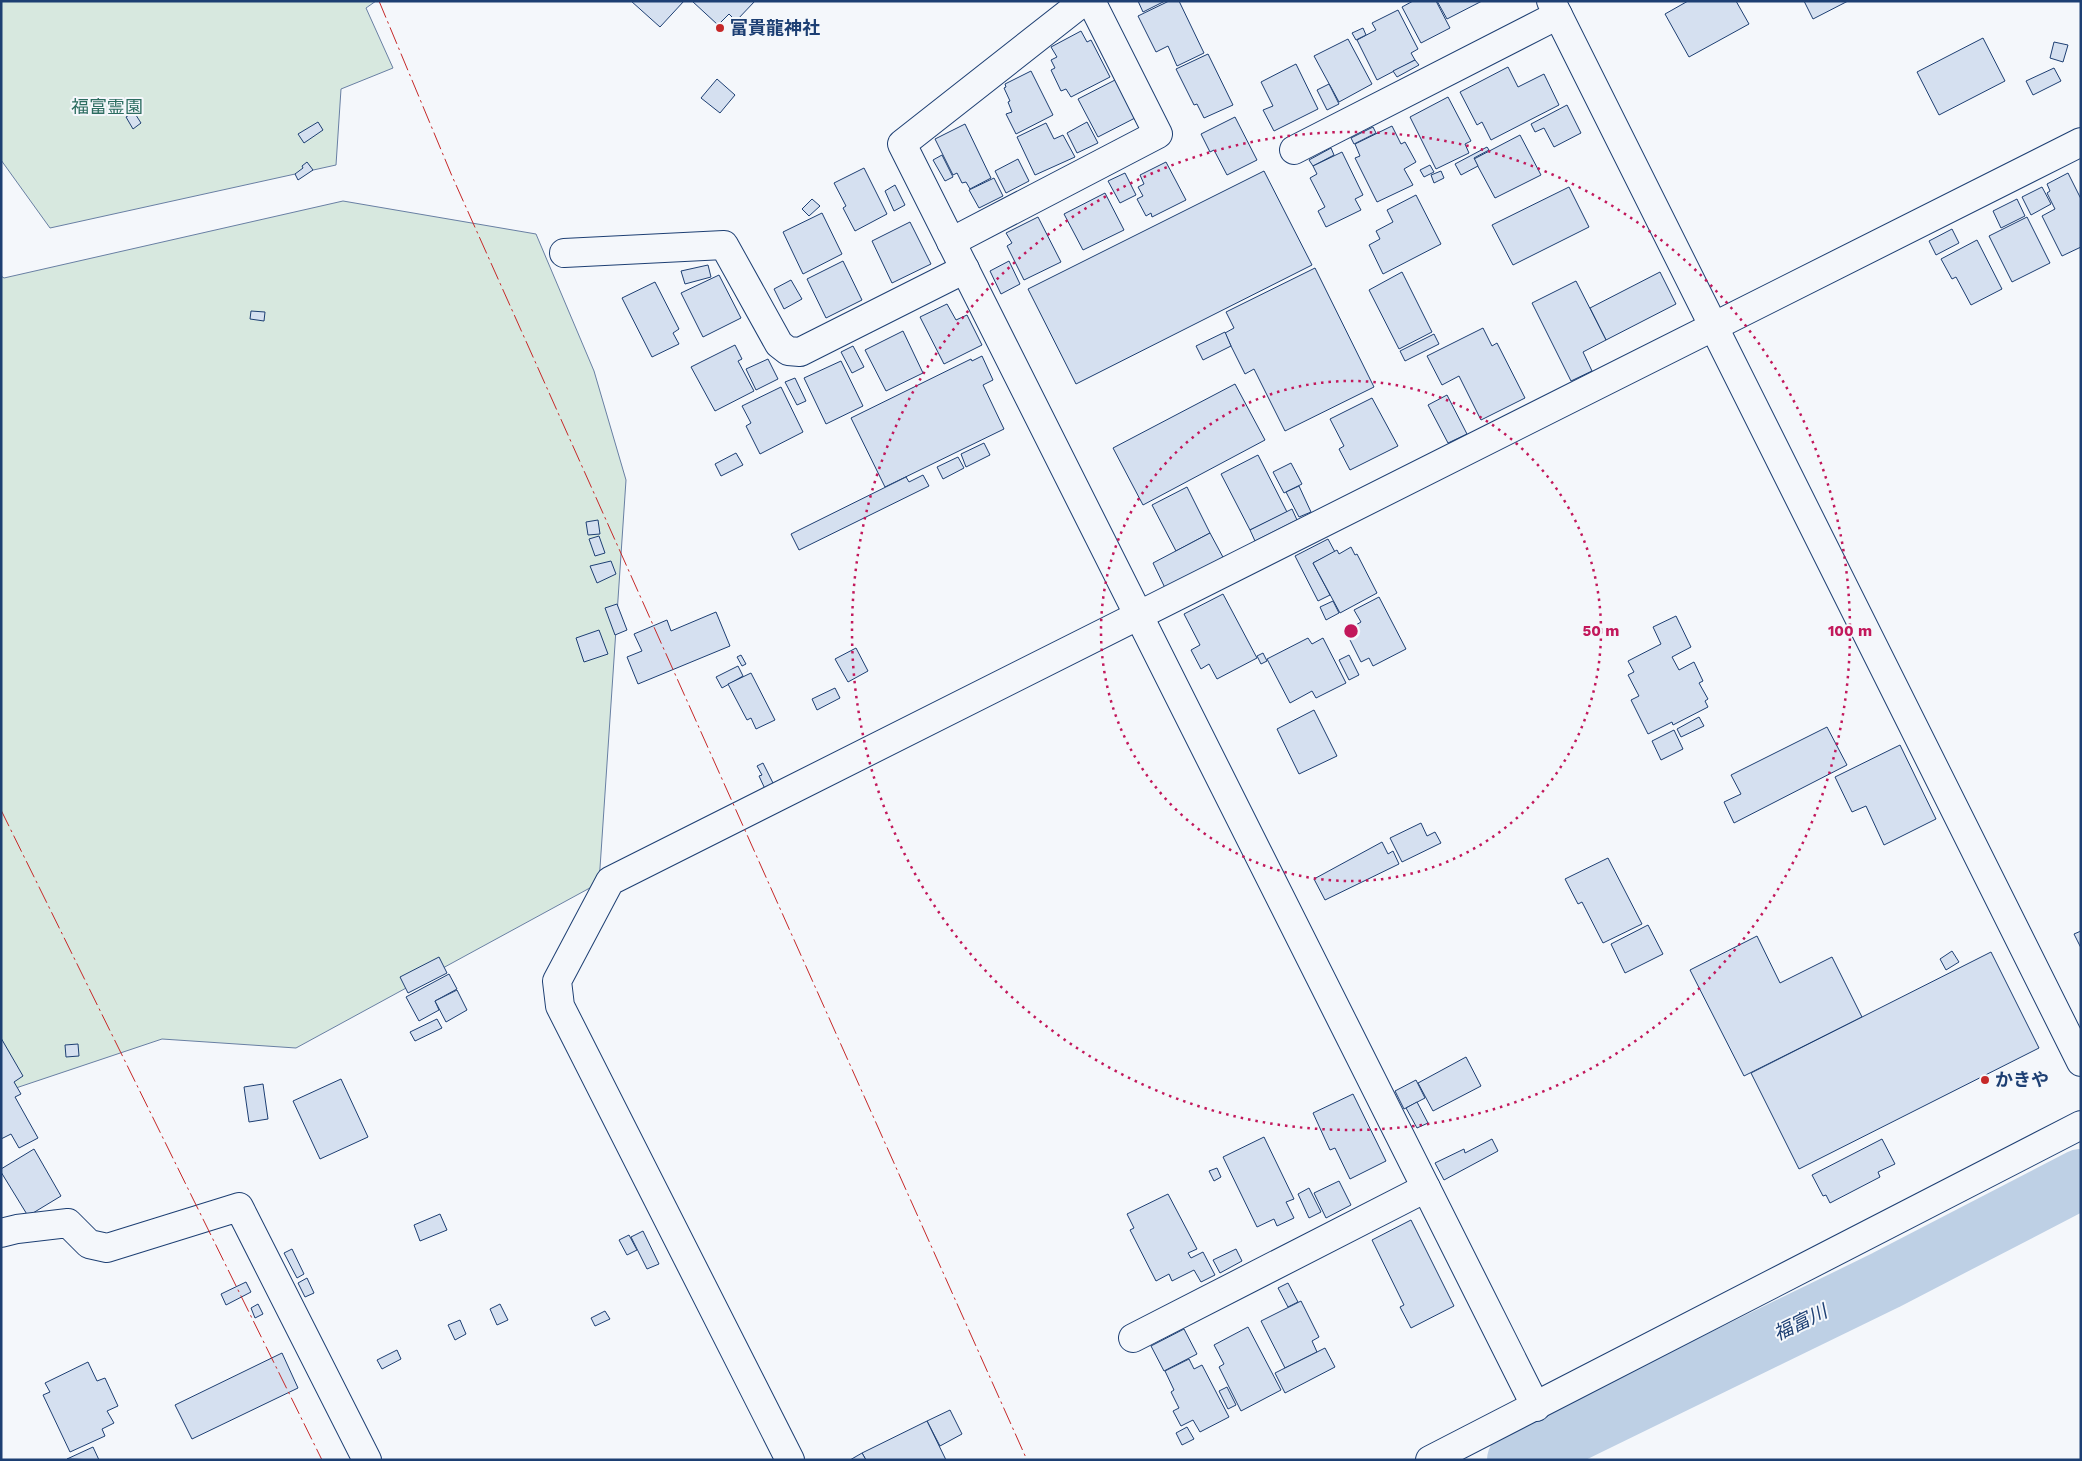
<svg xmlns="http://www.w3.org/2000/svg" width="2082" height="1461" viewBox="0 0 2082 1461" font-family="'Work Sans','Noto Sans JP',sans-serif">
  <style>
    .green { fill: #d7e8df; stroke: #687fa3 }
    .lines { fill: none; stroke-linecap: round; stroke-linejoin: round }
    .river { stroke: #bed0e5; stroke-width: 60 }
    .building { fill: #d5e0f0; stroke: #1d3f73 }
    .minor-casing { stroke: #1d3f73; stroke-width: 30 }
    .minor { stroke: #f4f7fb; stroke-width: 28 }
    .power { stroke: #c62828; stroke-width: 1; stroke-dasharray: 18 4 2.5 4; stroke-linecap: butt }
    .ring { fill: none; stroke: #c2185b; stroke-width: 2.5; stroke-dasharray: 2.5 5 }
    .poi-dot { fill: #c62828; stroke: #f4f7fb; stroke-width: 2 }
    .labels { text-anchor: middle; stroke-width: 4; stroke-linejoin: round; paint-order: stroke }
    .poi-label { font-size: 18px; font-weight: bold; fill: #1d3f73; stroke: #f4f7fb; text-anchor: start }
    .park-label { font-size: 18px; fill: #2c6c60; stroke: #f4f7fb }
    .water-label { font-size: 19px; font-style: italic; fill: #1d3f73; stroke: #f4f7fb }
    .centre { fill: #c2185b; stroke: #f4f7fb; stroke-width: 2.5 }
    .ring-label { font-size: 15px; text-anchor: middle; font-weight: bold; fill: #c2185b; stroke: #f4f7fb; stroke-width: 4; stroke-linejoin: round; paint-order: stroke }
  </style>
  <rect width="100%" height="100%" fill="#f4f7fb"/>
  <g class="green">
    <path d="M 1,1 L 376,1 L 366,8 L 393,68 L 341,89 L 336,165 L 50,228 L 1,160 Z"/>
    <path d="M 343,201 L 536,234 L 594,371 L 626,480 L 599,883 L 296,1048 L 162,1039 L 1,1093 L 1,276 L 4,278 Z"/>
  </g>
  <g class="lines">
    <path class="river" d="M 1517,1460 L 1886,1280 L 2081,1179"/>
  </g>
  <g class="building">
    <path d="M 631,1 L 684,1 L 660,27 Z"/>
    <path d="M 692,1 L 755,1 L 736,21 L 729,14 L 718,25 Z"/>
    <path d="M 1138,1 L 1165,1 L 1143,12 Z"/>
    <path d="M 1169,1 L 1179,1 L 1204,53 L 1177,66 L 1168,46 L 1156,52 L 1138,16 Z"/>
    <path d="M 1413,1 L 1436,1 L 1450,28 L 1421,43 L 1402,7 Z"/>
    <path d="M 1437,1 L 1482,1 L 1447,19 Z"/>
    <path d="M 1688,1 L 1736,1 L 1749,24 L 1689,57 L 1665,14 Z"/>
    <path d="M 1804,1 L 1848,1 L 1813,19 Z"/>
    <path d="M 1398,10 L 1418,49 L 1411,53 L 1415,60 L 1377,80 L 1357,40 L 1376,30 L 1372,23 Z"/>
    <path d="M 1363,28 L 1366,35 L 1356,40 L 1352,33 Z"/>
    <path d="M 1081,31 L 1087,42 L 1091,40 L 1110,77 L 1071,97 L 1066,89 L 1061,91 L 1051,70 L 1055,68 L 1051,60 L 1057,57 L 1051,47 Z"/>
    <path d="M 1983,38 L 2005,81 L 1939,115 L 1917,72 Z"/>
    <path d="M 1348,39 L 1372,84 L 1339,102 L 1314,56 Z"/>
    <path d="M 2054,42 L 2068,45 L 2063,62 L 2050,58 Z"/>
    <path d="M 1208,54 L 1233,105 L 1204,118 L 1197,104 L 1194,105 L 1176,69 Z"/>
    <path d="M 1415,60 L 1419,65 L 1397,77 L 1393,71 Z"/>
    <path d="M 1296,64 L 1318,109 L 1274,131 L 1263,110 L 1273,106 L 1261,82 Z"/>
    <path d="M 1508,67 L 1518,87 L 1544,74 L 1559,105 L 1491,140 L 1482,122 L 1477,125 L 1460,92 Z"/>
    <path d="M 2054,68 L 2061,81 L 2033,95 L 2026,81 Z"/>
    <path d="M 1031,71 L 1053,115 L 1016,134 L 1006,114 L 1012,112 L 1008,102 L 1010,101 L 1004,88 L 1006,87 L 1005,84 Z"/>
    <path d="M 717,79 L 735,95 L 720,113 L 701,98 Z"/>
    <path d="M 1115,80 L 1135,118 L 1098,137 L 1078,99 Z"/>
    <path d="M 1329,84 L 1339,104 L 1327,110 L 1317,90 Z"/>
    <path d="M 1448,97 L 1471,141 L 1465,144 L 1469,153 L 1436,169 L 1410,117 Z"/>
    <path d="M 1567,105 L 1581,133 L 1554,147 L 1544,128 L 1535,132 L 1531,124 Z"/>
    <path d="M 134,112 L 141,123 L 133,129 L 126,117 Z"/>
    <path d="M 1235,117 L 1257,160 L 1227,175 L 1214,150 L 1210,152 L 1201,134 Z"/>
    <path d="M 318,122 L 323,130 L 304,143 L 298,134 Z"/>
    <path d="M 1087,122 L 1098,143 L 1077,153 L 1067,133 Z"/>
    <path d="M 1046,123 L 1054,139 L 1063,135 L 1075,157 L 1035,175 L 1017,137 Z"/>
    <path d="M 965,124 L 991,178 L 970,189 L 966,182 L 962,183 L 957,173 L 953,175 L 935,139 Z"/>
    <path d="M 1392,126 L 1401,144 L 1405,142 L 1416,162 L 1404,169 L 1413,185 L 1377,202 L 1355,158 L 1360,156 L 1355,144 Z"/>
    <path d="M 1373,127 L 1376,133 L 1354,144 L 1351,138 Z"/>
    <path d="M 1520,135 L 1541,175 L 1495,198 L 1474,159 Z"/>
    <path d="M 1487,147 L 1489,150 L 1474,158 L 1478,166 L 1461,175 L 1455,164 Z"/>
    <path d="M 1331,148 L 1334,155 L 1313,166 L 1309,160 Z"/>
    <path d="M 1342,152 L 1363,195 L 1355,199 L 1361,210 L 1326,227 L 1318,211 L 1325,207 L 1310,178 L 1317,174 L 1313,166 Z"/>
    <path d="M 942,155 L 953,177 L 945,181 L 933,160 Z"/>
    <path d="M 1018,159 L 1029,181 L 1006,193 L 995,171 Z"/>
    <path d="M 307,162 L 313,170 L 298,180 L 295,174 L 303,168 L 302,166 Z"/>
    <path d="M 1166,162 L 1186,200 L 1152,217 L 1151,213 L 1146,216 L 1137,199 L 1143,196 L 1138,187 L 1144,184 L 1140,175 Z"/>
    <path d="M 1430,165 L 1434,172 L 1424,177 L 1420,170 Z"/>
    <path d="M 864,168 L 887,214 L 855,231 L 843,208 L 846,206 L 834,183 Z"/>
    <path d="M 1264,171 L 1312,265 L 1076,384 L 1028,289 Z"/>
    <path d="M 1441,171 L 1444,178 L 1434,183 L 1431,175 Z"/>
    <path d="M 1125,173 L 1136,195 L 1120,203 L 1108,181 Z"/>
    <path d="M 2068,173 L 2081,199 L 2081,247 L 2062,256 L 2042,216 L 2055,209 L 2047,193 L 2050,191 L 2047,184 Z"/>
    <path d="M 994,178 L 1003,196 L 979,208 L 969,190 Z"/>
    <path d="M 895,185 L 905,205 L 894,211 L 885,191 Z"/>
    <path d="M 1569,187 L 1589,227 L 1513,265 L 1492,225 Z"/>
    <path d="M 2042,187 L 2051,204 L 2031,215 L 2022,197 Z"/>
    <path d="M 1105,193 L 1124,230 L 1083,250 L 1064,214 Z"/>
    <path d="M 1416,195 L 1441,244 L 1383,274 L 1369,245 L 1380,239 L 1376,231 L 1393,222 L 1387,210 Z"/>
    <path d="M 812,199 L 820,206 L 809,216 L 802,209 Z"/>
    <path d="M 2017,199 L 2025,216 L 2001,228 L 1993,211 Z"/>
    <path d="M 822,213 L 842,254 L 803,274 L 783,232 Z"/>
    <path d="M 1038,217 L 1061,262 L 1024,280 L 1007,246 L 1012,243 L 1006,233 Z"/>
    <path d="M 2027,217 L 2050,263 L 2012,282 L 1989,236 Z"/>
    <path d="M 910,222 L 931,264 L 892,283 L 872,241 Z"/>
    <path d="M 1952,229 L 1959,243 L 1936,255 L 1929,241 Z"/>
    <path d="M 1977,240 L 2002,289 L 1971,305 L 1956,277 L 1952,279 L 1941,259 Z"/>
    <path d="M 843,261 L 862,300 L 826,318 L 807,279 Z"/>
    <path d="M 1009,261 L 1020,284 L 1001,294 L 990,271 Z"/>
    <path d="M 708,265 L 711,277 L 685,284 L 681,271 Z"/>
    <path d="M 1315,268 L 1374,387 L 1285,431 L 1254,369 L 1245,374 L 1231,346 L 1225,333 L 1234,328 L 1226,312 Z"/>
    <path d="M 1402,272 L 1432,332 L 1399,349 L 1369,290 Z"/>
    <path d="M 1660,272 L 1676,304 L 1606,340 L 1590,308 Z"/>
    <path d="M 719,275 L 741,318 L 703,337 L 681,293 Z"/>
    <path d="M 791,280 L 802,299 L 784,309 L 774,289 Z"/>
    <path d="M 1576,281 L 1606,340 L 1583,352 L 1592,371 L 1571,381 L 1532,303 Z"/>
    <path d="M 655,282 L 679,329 L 673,333 L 679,344 L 652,357 L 622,298 Z"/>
    <path d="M 947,304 L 956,320 L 967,315 L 982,345 L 944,364 L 920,317 Z"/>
    <path d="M 251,311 L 265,312 L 264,321 L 250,319 Z"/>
    <path d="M 1483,328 L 1492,346 L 1497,343 L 1525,398 L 1481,420 L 1459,376 L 1442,385 L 1427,356 Z"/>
    <path d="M 903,331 L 923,373 L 886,391 L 865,350 Z"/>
    <path d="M 1225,332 L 1231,346 L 1203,360 L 1196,346 Z"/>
    <path d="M 1434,334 L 1439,344 L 1405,361 L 1400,351 Z"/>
    <path d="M 735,345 L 742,359 L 738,361 L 754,391 L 715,411 L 691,367 Z"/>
    <path d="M 853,346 L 864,367 L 852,373 L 841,352 Z"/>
    <path d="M 982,356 L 993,380 L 983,385 L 1004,429 L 885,487 L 851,418 L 971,359 L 972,361 Z"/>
    <path d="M 768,359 L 778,379 L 756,390 L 746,369 Z"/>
    <path d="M 841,361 L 863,406 L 826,424 L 804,378 Z"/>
    <path d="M 795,378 L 806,401 L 797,405 L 785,382 Z"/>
    <path d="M 1235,384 L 1265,440 L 1143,505 L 1113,448 Z"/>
    <path d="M 781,387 L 803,432 L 760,454 L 746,426 L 751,423 L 742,406 Z"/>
    <path d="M 1447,395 L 1467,434 L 1448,443 L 1428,405 Z"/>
    <path d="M 1372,398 L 1398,446 L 1350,470 L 1339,449 L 1344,446 L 1330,419 Z"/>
    <path d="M 984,443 L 990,455 L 966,467 L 961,454 Z"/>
    <path d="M 736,453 L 743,465 L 721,476 L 715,464 Z"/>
    <path d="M 1258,455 L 1287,512 L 1250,530 L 1221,474 Z"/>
    <path d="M 958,457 L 964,468 L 943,479 L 937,467 Z"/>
    <path d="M 1291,463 L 1302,484 L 1284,493 L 1273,472 Z"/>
    <path d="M 923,475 L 929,486 L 799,550 L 791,534 L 906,477 L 909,482 Z"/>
    <path d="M 1299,486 L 1311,512 L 1299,517 L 1286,492 Z"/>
    <path d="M 1187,487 L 1210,533 L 1176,551 L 1152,505 Z"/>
    <path d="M 1292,509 L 1297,520 L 1255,541 L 1250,530 Z"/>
    <path d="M 598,520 L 600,534 L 588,535 L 586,522 Z"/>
    <path d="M 1210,533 L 1224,559 L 1166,590 L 1153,563 Z"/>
    <path d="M 599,536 L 605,553 L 595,556 L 589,539 Z"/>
    <path d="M 1328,539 L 1335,552 L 1313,563 L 1330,595 L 1318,601 L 1295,556 Z"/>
    <path d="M 1351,547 L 1355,555 L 1357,554 L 1377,593 L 1340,613 L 1313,563 L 1337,550 L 1339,554 Z"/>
    <path d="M 611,561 L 616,574 L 597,583 L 590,566 Z"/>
    <path d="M 1223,594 L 1257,658 L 1217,679 L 1209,664 L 1201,669 L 1191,650 L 1200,645 L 1184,614 Z"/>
    <path d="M 1379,597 L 1406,649 L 1373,666 L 1369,658 L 1361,662 L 1350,640 L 1354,638 L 1349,629 L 1361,622 L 1354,610 Z"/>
    <path d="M 1333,601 L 1339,613 L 1326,620 L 1320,607 Z"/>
    <path d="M 617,604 L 627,630 L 615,635 L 605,608 Z"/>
    <path d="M 716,612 L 730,646 L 638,684 L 627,657 L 642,651 L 634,634 L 667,620 L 671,631 Z"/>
    <path d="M 1676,616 L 1691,647 L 1672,657 L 1679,670 L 1694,662 L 1703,681 L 1699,683 L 1708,699 L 1705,701 L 1708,707 L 1673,725 L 1672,722 L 1648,734 L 1631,700 L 1639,696 L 1628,675 L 1634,672 L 1628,661 L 1661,644 L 1653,627 Z"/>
    <path d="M 599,630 L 608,654 L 584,662 L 576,638 Z"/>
    <path d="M 1308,638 L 1312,644 L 1323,638 L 1346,683 L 1316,698 L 1312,691 L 1290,703 L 1267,659 Z"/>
    <path d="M 856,648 L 868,671 L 848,682 L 835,659 Z"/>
    <path d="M 1263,653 L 1267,661 L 1261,664 L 1257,656 Z"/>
    <path d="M 741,655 L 746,664 L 742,666 L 737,657 Z"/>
    <path d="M 1349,655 L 1359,675 L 1349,680 L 1339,660 Z"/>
    <path d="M 738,666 L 743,676 L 722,688 L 716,677 Z"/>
    <path d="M 751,673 L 775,720 L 756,729 L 751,718 L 747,720 L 728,684 Z"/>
    <path d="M 835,688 L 840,698 L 817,710 L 812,699 Z"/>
    <path d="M 1314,710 L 1337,756 L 1299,774 L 1277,729 Z"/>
    <path d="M 1699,717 L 1704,726 L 1681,737 L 1677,729 Z"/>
    <path d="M 1827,727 L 1847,765 L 1734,823 L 1724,802 L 1741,794 L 1731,775 Z"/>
    <path d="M 1674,730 L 1683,749 L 1661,760 L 1652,741 Z"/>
    <path d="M 1900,745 L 1936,819 L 1884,845 L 1866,806 L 1852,812 L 1835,777 Z"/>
    <path d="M 763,763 L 774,785 L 765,789 L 759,776 L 762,775 L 757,766 Z"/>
    <path d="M 1421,823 L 1427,836 L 1435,832 L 1441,843 L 1402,862 L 1390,838 Z"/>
    <path d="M 1382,842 L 1388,854 L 1393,851 L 1399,864 L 1325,900 L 1314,879 Z"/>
    <path d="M 1608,858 L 1642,924 L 1603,943 L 1582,902 L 1578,904 L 1565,879 Z"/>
    <path d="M 1648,925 L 1663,954 L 1625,973 L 1611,944 Z"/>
    <path d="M 2081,931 L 2081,948 L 2074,934 Z"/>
    <path d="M 1757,936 L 1780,983 L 1832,957 L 1862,1017 L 1744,1076 L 1690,970 Z"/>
    <path d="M 1952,951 L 1959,962 L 1946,970 L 1940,959 Z"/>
    <path d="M 1991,952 L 2039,1048 L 1799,1169 L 1751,1073 Z"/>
    <path d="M 439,957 L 447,973 L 408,993 L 400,977 Z"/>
    <path d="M 449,974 L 457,989 L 435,1001 L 439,1010 L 419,1021 L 406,997 Z"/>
    <path d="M 457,990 L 467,1010 L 446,1022 L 435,1001 Z"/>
    <path d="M 437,1019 L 442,1028 L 415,1041 L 410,1032 Z"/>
    <path d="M 1,1038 L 23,1076 L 14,1082 L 21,1094 L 15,1097 L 38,1138 L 19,1148 L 11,1134 L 1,1139 Z"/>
    <path d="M 78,1044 L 79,1056 L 66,1057 L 65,1045 Z"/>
    <path d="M 1466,1057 L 1481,1086 L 1433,1111 L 1418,1083 Z"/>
    <path d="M 341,1079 L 368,1137 L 320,1159 L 293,1101 Z"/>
    <path d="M 1416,1080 L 1425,1098 L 1404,1109 L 1395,1091 Z"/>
    <path d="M 263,1084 L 268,1119 L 249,1122 L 244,1087 Z"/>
    <path d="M 1353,1094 L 1386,1161 L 1350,1179 L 1335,1148 L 1330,1150 L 1313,1113 Z"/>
    <path d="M 1417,1102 L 1428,1123 L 1417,1128 L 1406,1108 Z"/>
    <path d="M 1264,1137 L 1294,1199 L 1286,1202 L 1294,1218 L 1277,1226 L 1274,1219 L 1257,1227 L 1223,1157 Z"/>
    <path d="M 1492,1139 L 1498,1151 L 1444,1180 L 1435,1163 L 1464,1149 L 1465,1153 Z"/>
    <path d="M 1882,1139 L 1895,1164 L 1878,1172 L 1880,1177 L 1830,1203 L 1826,1195 L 1823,1196 L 1812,1175 Z"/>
    <path d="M 34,1149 L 61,1196 L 28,1216 L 1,1172 L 1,1169 Z"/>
    <path d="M 1217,1168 L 1221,1177 L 1214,1181 L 1209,1171 Z"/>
    <path d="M 1339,1181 L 1351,1205 L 1326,1218 L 1314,1193 Z"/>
    <path d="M 1309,1188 L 1321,1212 L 1309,1218 L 1298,1194 Z"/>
    <path d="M 1168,1194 L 1197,1249 L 1188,1253 L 1191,1258 L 1203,1252 L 1215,1275 L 1201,1282 L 1194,1270 L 1172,1281 L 1169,1274 L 1156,1281 L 1130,1230 L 1134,1228 L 1127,1214 Z"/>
    <path d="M 440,1214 L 447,1230 L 420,1241 L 414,1225 Z"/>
    <path d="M 1411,1220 L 1454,1306 L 1411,1328 L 1400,1307 L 1404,1305 L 1372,1240 Z"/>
    <path d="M 643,1231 L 659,1264 L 647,1269 L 631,1237 Z"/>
    <path d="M 629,1235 L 637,1250 L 627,1255 L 619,1240 Z"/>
    <path d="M 292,1249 L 304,1274 L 297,1278 L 284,1253 Z"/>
    <path d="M 1236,1249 L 1242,1261 L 1220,1273 L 1213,1260 Z"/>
    <path d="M 307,1278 L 314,1293 L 305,1297 L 298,1283 Z"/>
    <path d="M 246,1282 L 251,1292 L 226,1305 L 221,1294 Z"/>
    <path d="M 1288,1283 L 1298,1302 L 1288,1307 L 1278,1288 Z"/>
    <path d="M 1301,1301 L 1319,1337 L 1312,1341 L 1317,1352 L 1285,1368 L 1261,1321 Z"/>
    <path d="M 258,1304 L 263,1314 L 255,1318 L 251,1308 Z"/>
    <path d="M 500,1304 L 508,1320 L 497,1325 L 490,1309 Z"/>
    <path d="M 605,1311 L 610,1319 L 595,1326 L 591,1318 Z"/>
    <path d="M 460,1320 L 466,1334 L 455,1340 L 448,1325 Z"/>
    <path d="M 1248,1327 L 1281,1390 L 1241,1411 L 1219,1367 L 1224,1364 L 1214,1345 Z"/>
    <path d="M 1184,1329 L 1197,1354 L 1164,1371 L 1151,1346 Z"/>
    <path d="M 1325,1348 L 1335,1367 L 1285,1393 L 1275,1373 Z"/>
    <path d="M 397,1350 L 401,1359 L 382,1369 L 377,1360 Z"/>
    <path d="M 282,1353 L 298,1388 L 192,1439 L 175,1405 Z"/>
    <path d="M 1189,1359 L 1194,1369 L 1202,1365 L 1229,1417 L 1200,1432 L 1193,1420 L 1181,1426 L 1173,1411 L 1179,1408 L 1171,1392 L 1174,1390 L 1165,1371 Z"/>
    <path d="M 88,1362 L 97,1381 L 105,1378 L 118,1406 L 107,1411 L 114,1423 L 102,1429 L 105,1436 L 70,1452 L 43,1395 L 50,1392 L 45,1383 Z"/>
    <path d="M 1227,1387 L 1236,1405 L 1228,1409 L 1219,1391 Z"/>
    <path d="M 950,1410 L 962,1434 L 940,1446 L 927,1421 Z"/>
    <path d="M 927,1421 L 946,1460 L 866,1460 L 862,1453 Z"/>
    <path d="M 1187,1427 L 1194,1439 L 1182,1445 L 1176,1433 Z"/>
    <path d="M 93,1447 L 99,1460 L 67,1459 Z"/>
    <path d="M 862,1453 L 866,1460 L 850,1460 Z"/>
  </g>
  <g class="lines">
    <defs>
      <g id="minor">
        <path d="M 1084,1 L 902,144 L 1536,1407"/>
        <path d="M 1551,1 L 2081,1062"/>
        <path d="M 1294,150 L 1558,15"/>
        <path d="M 951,242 L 1158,134 L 1091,1"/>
        <path d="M 564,253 L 724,245 L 779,344 L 788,351 L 800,352 L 965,269"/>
        <path d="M 1,1233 L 17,1229 L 68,1223 L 89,1244 L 107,1248 L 239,1207 L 367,1460"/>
        <path d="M 1133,1338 L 1426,1188"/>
        <path d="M 790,1460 L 560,1006 L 557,981 L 610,881 L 2081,142"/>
        <path d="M 1430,1460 L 2081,1125"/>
      </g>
    </defs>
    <use href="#minor" class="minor-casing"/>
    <use href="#minor" class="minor"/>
    <g class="power">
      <path d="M 379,1 L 452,176 L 1027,1460"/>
      <path d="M 1,810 L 322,1460"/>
    </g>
  </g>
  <g class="ring">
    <circle cx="1351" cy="631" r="250"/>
    <circle cx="1351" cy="631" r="499"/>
  </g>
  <g class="poi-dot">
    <circle cx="720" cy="28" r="5"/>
    <circle cx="1985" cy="1080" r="5"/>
  </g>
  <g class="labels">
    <g class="poi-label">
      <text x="730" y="34">富貴龍神社</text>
      <text x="1995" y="1086">かきや</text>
    </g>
    <g class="park-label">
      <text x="107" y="113">福富霊園</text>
    </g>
    <g class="water-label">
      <text transform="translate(1800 1322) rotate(-26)" y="7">福富川</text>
    </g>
  </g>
  <circle cx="1351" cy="631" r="8" class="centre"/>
  <g class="ring-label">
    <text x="1601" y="636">50 m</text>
    <text x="1850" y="636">100 m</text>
  </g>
  <rect width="2082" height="1461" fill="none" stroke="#1d3f73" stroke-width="5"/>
</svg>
